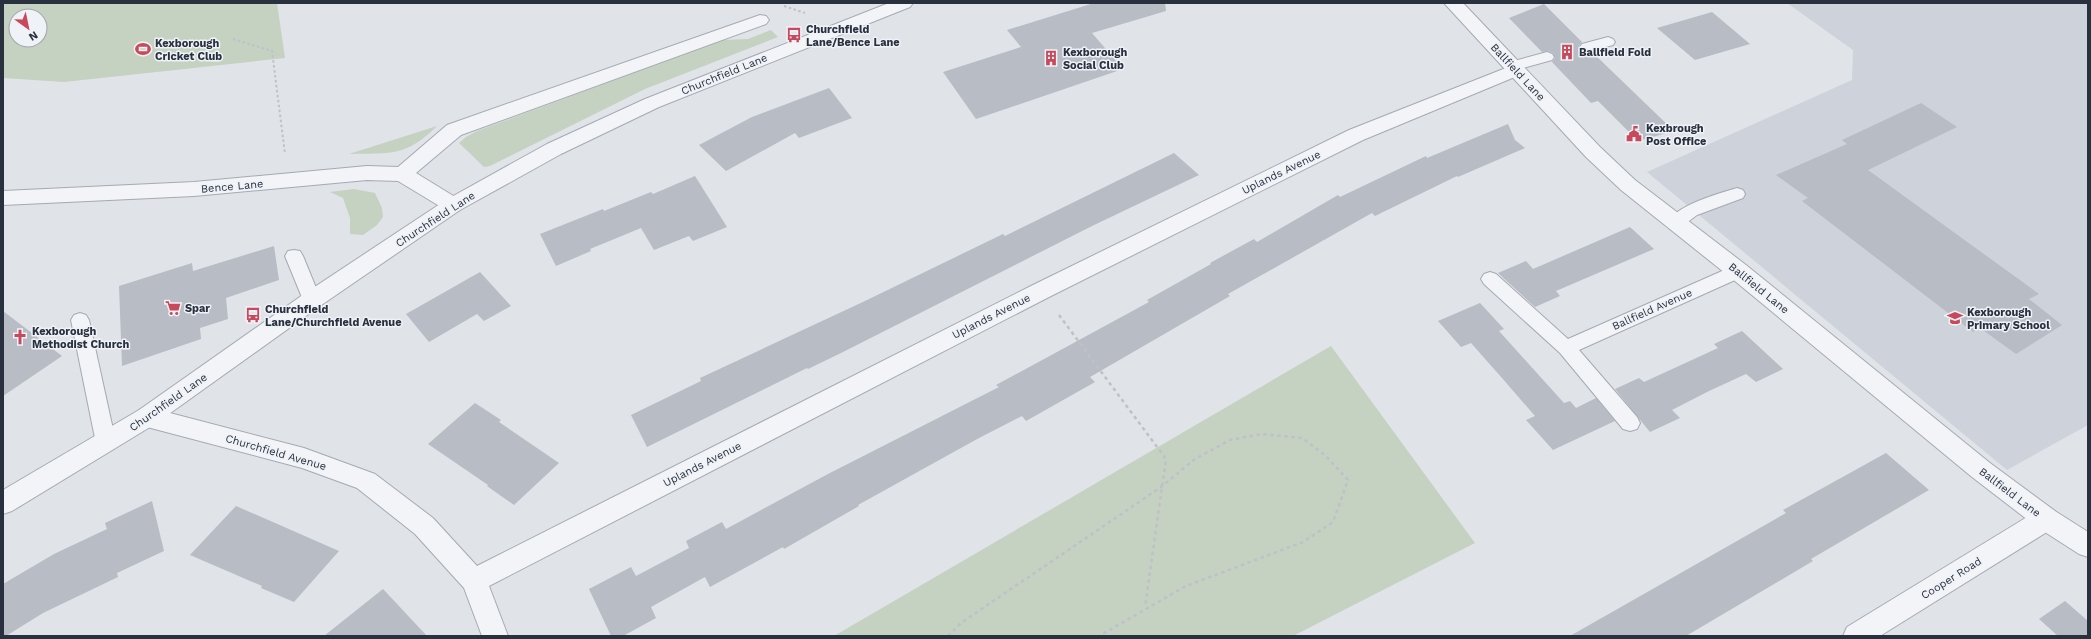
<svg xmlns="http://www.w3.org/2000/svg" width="2091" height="639" viewBox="0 0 2091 639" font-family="'Work Sans',sans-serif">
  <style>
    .built { fill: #ced2da }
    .green { fill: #c5d2c1; fill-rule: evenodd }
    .building { fill: #b7bcc5 }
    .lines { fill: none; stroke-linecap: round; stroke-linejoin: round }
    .service-casing { stroke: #a5aab2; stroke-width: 2 }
    .minor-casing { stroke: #a5aab2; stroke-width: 2 }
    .tertiary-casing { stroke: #a5aab2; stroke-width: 2 }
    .path-far1 { stroke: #bec1c7; stroke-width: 2; stroke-dasharray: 2.5 2.5; stroke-linecap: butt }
    .path { stroke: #bec1c7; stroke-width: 2.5; stroke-dasharray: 3.5 3.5; stroke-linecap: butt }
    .service { fill: #f2f4f7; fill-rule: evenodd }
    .minor { fill: #f2f4f7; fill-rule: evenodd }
    .tertiary { fill: #f2f4f7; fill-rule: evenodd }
    .labels { text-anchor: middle; stroke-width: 3; stroke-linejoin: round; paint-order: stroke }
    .poi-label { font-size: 11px; font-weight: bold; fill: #29313f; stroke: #eff2f6; text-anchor: start }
    .street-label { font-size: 11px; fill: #29313f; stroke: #eff2f6 }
  </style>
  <rect width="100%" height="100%" fill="#e0e3e8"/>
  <path class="built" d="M 1787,3 L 2088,3 L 2088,425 L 2007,470 L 1647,172 L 1852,80 L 1853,50 Z"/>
  <g class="green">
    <path d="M 3,3 L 277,3 L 285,58 L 64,82 L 3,78 ZM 16,16 L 40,16 L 40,40 L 16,40 Z"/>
    <path d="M 771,30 L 778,37 L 645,89 L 490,166 L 484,167 L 459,143 L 466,137 L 477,131 L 721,40 L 748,39 Z"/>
    <path d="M 437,126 C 406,157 391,153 349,154 Z"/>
    <path d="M 354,189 L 375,193 L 382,208 L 383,217 L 377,225 L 363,235 L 350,234 L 350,218 L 343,198 L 330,192 Z"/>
    <path d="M 1331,346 L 1475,543 L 1293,636 L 834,636 Z"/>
  </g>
  <g class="building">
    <path d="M 1094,3 L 1165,3 L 1166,11 L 1092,33 L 1123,69 L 976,119 L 943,72 L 1021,47 L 1007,30 Z"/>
    <path d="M 1544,4 L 1582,42 L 1579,46 L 1581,51 L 1586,53 L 1592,52 L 1674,131 L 1638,141 L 1598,101 L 1591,103 L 1552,62 L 1555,58 L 1553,53 L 1548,51 L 1542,52 L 1509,18 Z"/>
    <path d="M 1712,12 L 1750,44 L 1695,60 L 1657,28 Z"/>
    <path d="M 829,88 L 852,118 L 799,138 L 795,133 L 726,171 L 699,145 L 752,117 Z"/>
    <path d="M 1921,103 L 1957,127 L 1868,170 L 2039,294 L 2029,299 L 2062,325 L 2016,354 L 1980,328 L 1973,332 L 1802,201 L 1808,198 L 1776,175 L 1847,144 L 1842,140 Z"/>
    <path d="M 1508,124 L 1515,140 L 1525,148 L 1458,177 L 1457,176 L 1375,216 L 1372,213 L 1228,294 L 1230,296 L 1090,377 L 1095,382 L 1026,421 L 1022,416 L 979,438 L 858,505 L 859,506 L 784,549 L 783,547 L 710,587 L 705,577 L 651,607 L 656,618 L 623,636 L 611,636 L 589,589 L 631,567 L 636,576 L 689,548 L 686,541 L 722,522 L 726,529 L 828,474 L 999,387 L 996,385 L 1149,302 L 1147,300 L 1211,264 L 1210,263 L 1254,239 L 1257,242 L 1338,195 L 1340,197 L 1426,156 L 1427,158 Z"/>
    <path d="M 1174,153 L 1199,175 L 1092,226 L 843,352 L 808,369 L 807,368 L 647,447 L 631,415 L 701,381 L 700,378 L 865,301 L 1003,234 L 1005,236 Z"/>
    <path d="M 695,176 L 727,227 L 693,241 L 689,236 L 654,250 L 641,228 L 590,249 L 591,251 L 556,266 L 540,234 L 603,209 L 604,211 L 651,192 L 653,194 Z"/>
    <path d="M 1630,227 L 1654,249 L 1556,291 L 1560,296 L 1535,307 L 1498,273 L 1526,261 L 1533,269 Z"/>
    <path d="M 274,246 L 279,280 L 226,298 L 228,319 L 200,328 L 201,339 L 122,366 L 119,286 L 192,263 L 193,271 Z"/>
    <path d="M 480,272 L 511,306 L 484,321 L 477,314 L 429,342 L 406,314 Z"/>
    <path d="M 1480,303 L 1504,329 L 1499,331 L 1564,403 L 1570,401 L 1576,408 L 1596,398 L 1615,421 L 1553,450 L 1526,420 L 1535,416 L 1502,378 L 1471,343 L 1461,347 L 1438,321 Z"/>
    <path d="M 3,311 L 62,356 L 3,396 Z"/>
    <path d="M 1742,331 L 1783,369 L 1756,382 L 1746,374 L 1709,391 L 1672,410 L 1680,418 L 1650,432 L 1615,389 L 1639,378 L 1644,382 L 1718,348 L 1714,344 Z"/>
    <path d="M 475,403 L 501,420 L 499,422 L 559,463 L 514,505 L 487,486 L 488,485 L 428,444 Z"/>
    <path d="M 1886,453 L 1929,490 L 1811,559 L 1813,561 L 1686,636 L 1570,636 L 1786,513 L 1783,510 Z"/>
    <path d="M 152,501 L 164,551 L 117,573 L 118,577 L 43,613 L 6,636 L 3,636 L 3,584 L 54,554 L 107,529 L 105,523 Z"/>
    <path d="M 236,506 L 339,551 L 294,602 L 261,588 L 262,586 L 190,555 Z"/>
    <path d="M 383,589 L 427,636 L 324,636 Z"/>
    <path d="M 2065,601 L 2088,621 L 2088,636 L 2058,636 L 2039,619 Z"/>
  </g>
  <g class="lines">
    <defs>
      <g id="service">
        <path d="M 1608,37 L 1613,39 L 1615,42 L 1613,45 L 1587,52 L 1582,50 L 1580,47 L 1582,44 Z"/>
        <path d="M 1547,52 L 1552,54 L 1554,57 L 1552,60 L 1512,71 L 1507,69 L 1505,66 L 1507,63 Z"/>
        <path d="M 1737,188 L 1743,190 L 1745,194 L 1743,198 L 1697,215 L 1681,227 L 1675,229 L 1669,227 L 1667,223 C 1677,205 1717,194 1737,188 Z"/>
        <path d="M 294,250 L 300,251 L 303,256 L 321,300 L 318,305 L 312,307 L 306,305 L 303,300 L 285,256 L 288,251 Z"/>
        <path d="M 1738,264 L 1744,266 L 1747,271 L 1744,276 L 1579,350 L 1637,417 L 1640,423 L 1637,429 L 1630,431 L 1623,429 L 1560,353 L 1484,284 L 1481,279 L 1484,274 L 1490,272 L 1496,274 L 1568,339 Z"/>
        <path d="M 80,313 L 86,315 L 89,320 L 116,443 L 113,449 L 106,451 L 99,449 L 96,443 L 71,320 L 74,315 Z"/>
      </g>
      <g id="minor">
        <path d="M 760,15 L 766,16 L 769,20 L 766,24 L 461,135 L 416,173 L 460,200 L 463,205 L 460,210 L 453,212 L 446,210 L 398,181 L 367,180 L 194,196 L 3,205 L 3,191 L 194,182 L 367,166 L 398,167 L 447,125 Z"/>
        <path d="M 1516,64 L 1522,66 L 1525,70 L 1522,74 L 1363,140 L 1049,297 L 489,586 L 508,636 L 482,636 L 464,588 L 415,534 L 357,488 L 302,468 L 147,427 L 139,424 L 135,417 L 139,410 L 147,407 L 304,448 L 375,474 L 433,518 L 477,566 L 1033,285 L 1349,130 Z"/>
        <path d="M 2046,508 L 2055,511 L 2059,519 L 2055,527 L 1880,636 L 1843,636 L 1847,627 L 2037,511 Z"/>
      </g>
      <g id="tertiary">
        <path d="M 889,3 L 913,3 L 910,7 L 659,107 L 561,154 L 460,210 L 320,306 L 155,424 L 12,511 L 3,514 L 3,490 L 139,410 L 304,294 L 446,200 L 547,144 L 645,99 Z"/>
        <path d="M 1444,3 L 1463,3 L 1600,147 L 1635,180 L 1746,265 L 1990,463 L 2055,511 L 2088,532 L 2088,557 L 2079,554 L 2037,527 L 1972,477 L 1730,277 L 1621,190 L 1586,157 Z"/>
      </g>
    </defs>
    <use href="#service" class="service-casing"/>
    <use href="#minor" class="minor-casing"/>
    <use href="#tertiary" class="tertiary-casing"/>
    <g class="path-far1">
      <path d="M 784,6 L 805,13"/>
      <path d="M 233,39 L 272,51 L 285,154"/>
    </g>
    <g class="path">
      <path d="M 1059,315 L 1166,459 L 1145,607"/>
      <path d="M 948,636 L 961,623 L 1161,487 L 1195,459 L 1230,440 L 1261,434 L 1302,438 L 1326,456 L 1348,480 L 1333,522 L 1303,542 L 1186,586 L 1099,636"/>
    </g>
    <use href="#service" class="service"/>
    <use href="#minor" class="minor"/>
    <use href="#tertiary" class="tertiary"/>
  </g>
  <defs>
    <symbol id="bus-bare" viewBox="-9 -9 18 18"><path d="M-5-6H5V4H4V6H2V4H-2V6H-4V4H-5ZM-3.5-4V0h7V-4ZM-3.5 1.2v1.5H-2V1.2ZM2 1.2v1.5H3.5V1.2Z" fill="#c9485b" stroke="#eff2f6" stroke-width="2.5" paint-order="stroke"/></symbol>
    <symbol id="stadium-bare" viewBox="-9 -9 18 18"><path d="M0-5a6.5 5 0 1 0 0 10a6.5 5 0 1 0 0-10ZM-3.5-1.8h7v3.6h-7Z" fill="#c9485b" stroke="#eff2f6" stroke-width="2.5" paint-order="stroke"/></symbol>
    <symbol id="building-bare" viewBox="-9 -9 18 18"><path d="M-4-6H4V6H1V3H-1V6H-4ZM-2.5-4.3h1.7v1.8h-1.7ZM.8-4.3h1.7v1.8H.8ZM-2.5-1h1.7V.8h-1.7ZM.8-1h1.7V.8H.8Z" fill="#c9485b" stroke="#eff2f6" stroke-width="2.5" paint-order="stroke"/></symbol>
    <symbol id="civic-bare" viewBox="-9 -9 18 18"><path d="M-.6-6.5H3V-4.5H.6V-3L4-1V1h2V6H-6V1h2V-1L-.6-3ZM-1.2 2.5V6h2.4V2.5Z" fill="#c9485b" stroke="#eff2f6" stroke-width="2.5" paint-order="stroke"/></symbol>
    <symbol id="supermarket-bare" viewBox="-9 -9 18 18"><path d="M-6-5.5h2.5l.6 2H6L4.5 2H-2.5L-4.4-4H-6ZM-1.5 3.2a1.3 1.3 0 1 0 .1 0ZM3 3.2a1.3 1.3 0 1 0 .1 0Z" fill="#c9485b" stroke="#eff2f6" stroke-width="2.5" paint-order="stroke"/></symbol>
    <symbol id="school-bare" viewBox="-9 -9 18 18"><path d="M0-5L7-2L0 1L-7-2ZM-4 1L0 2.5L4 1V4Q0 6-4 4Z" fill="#c9485b" stroke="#eff2f6" stroke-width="2.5" paint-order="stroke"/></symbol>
    <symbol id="church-bare" viewBox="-9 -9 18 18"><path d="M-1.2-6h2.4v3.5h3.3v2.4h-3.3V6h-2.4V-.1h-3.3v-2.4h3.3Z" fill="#c9485b" stroke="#eff2f6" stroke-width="2.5" paint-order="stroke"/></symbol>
  </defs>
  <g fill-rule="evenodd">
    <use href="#bus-bare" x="783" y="24" width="22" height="22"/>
    <use href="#stadium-bare" x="132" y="38" width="22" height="22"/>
    <use href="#building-bare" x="1556" y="41" width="22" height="22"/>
    <use href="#building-bare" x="1040" y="47" width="22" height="22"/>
    <use href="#civic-bare" x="1623" y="123" width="22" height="22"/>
    <use href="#supermarket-bare" x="162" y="297" width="22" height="22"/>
    <use href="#bus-bare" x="242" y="304" width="22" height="22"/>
    <use href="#school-bare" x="1944" y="307" width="22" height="22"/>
    <use href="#church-bare" x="9" y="326" width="22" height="22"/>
  </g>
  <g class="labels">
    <g class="poi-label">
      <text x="806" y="33">Churchfield<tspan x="806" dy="13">Lane/Bence Lane</tspan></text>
      <text x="155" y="47">Kexborough<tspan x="155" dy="13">Cricket Club</tspan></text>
      <text x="1063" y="56">Kexborough<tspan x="1063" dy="13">Social Club</tspan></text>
      <text x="1579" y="56">Ballfield Fold</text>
      <text x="1646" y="132">Kexbrough<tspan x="1646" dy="13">Post Office</tspan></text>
      <text x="185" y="312">Spar</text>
      <text x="265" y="313">Churchfield<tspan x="265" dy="13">Lane/Churchfield Avenue</tspan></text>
      <text x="1967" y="316">Kexborough<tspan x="1967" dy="13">Primary School</tspan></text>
      <text x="32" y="335">Kexborough<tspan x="32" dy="13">Methodist Church</tspan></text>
    </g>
    <g class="street-label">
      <text transform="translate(1518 72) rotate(47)" y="4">Ballfield Lane</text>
      <text transform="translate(724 74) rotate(-22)" y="4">Churchfield Lane</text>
      <text transform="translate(1281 172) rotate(-26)" y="4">Uplands Avenue</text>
      <text transform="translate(232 186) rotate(-5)" y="4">Bence Lane</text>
      <text transform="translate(435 219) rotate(-33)" y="4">Churchfield Lane</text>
      <text transform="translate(1759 288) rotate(39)" y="4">Ballfield Lane</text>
      <text transform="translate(1652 309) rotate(-24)" y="4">Ballfield Avenue</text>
      <text transform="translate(991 316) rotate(-27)" y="4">Uplands Avenue</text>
      <text transform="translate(168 402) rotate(-35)" y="4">Churchfield Lane</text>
      <text transform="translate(276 452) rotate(16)" y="4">Churchfield Avenue</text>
      <text transform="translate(702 464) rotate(-27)" y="4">Uplands Avenue</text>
      <text transform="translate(2010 492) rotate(37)" y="4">Ballfield Lane</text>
      <text transform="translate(1951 578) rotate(-32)" y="4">Cooper Road</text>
    </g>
  </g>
  <rect width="2091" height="639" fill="none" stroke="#29313f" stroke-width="8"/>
  <g transform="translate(28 28) rotate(147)"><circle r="19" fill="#eff2f6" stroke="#a0a5ad"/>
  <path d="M0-3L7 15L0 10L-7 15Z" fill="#c9485b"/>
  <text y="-6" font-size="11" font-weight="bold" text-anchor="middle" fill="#29313f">N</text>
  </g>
</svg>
